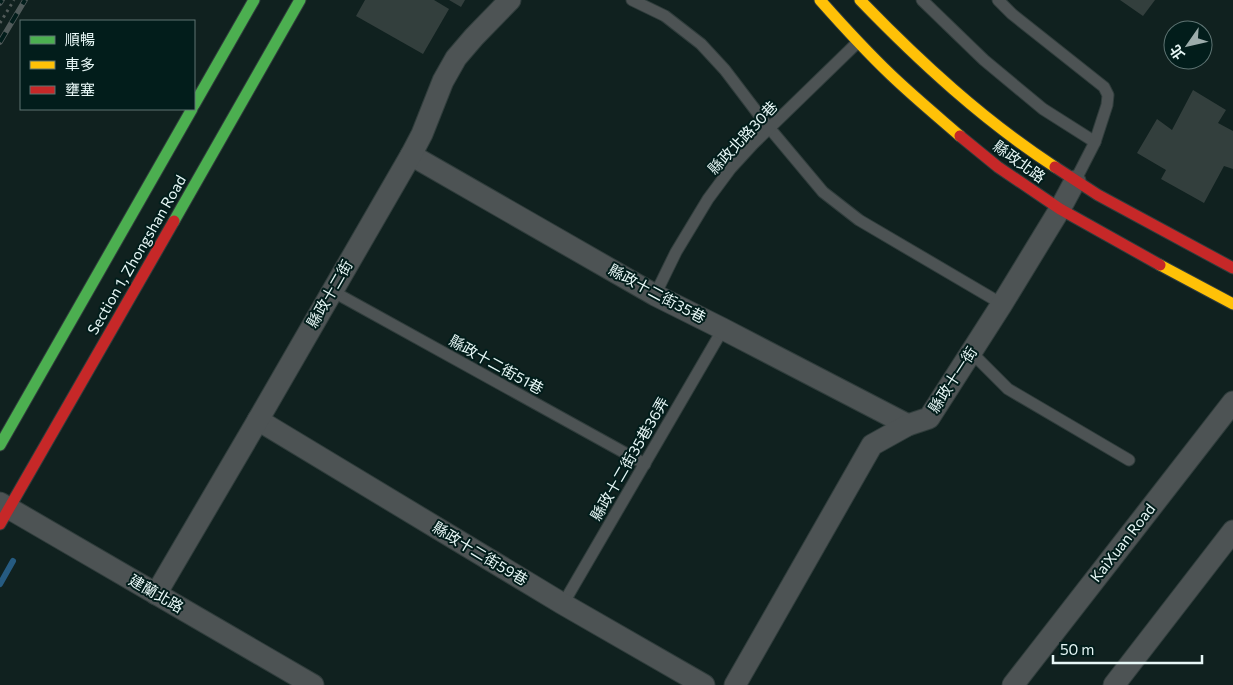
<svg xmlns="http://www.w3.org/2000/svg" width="1233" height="685" viewBox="0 0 1233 685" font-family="Commissioner,'Noto Sans TC',sans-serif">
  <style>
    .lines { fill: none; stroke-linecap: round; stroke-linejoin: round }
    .stream { stroke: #265b81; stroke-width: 6 }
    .building { fill: #333f3d }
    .lane-casing { stroke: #303d3c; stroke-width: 13 }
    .street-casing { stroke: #303d3c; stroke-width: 23 }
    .fast-casing { stroke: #303d3c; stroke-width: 13 }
    .slow-casing { stroke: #303d3c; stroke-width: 13 }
    .jam-casing { stroke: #303d3c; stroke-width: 13 }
    .path { stroke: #525b5a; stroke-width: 3; stroke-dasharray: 2.5 4; stroke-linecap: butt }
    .lane { stroke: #4d5354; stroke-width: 11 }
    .street { stroke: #4d5354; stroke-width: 21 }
    .fast { stroke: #4caf50; stroke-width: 11 }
    .slow { stroke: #ffc107; stroke-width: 11 }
    .jam { stroke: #c62828; stroke-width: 11 }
    .rail-casing { stroke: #505a5a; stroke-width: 5.5 }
    .rail { stroke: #021d1b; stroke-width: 4; stroke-dasharray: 11; stroke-linecap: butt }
    .labels { text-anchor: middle; stroke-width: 4; stroke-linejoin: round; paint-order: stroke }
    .street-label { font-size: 15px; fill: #e7f7f6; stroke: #021d1b }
  </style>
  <rect width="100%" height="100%" fill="#10211f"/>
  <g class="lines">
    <path class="stream" d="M 0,584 L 13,561"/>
  </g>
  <g class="building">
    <path d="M 365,0 L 434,0 L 449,9 L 423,54 L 356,16 Z"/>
    <path d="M 449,0 L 465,0 L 461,7 Z"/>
    <path d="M 1120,0 L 1155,0 L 1143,16 Z"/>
    <path d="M 1193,90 L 1226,110 L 1218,123 L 1233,131 L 1233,169 L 1224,166 L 1204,203 L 1161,179 L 1166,170 L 1137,153 L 1157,119 L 1172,130 Z"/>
  </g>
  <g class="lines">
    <defs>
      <g id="lane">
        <path d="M 632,0 L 665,16 L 701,44 L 725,70 L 766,124 L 823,192 L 859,220 L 1002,304"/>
        <path d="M 922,0 L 984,60 L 1043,109 L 1095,142"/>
        <path d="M 998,0 L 1012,14 L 1104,87 L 1108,95 L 1107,105 L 1095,142 L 1075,181"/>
        <path d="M 332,291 L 645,464"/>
        <path d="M 655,295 L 676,252 L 708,199 L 731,168 L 753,144 L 858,42"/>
        <path d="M 971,352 L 1008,389 L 1129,460"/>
        <path d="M 563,604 L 723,329"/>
      </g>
      <g id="street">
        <path d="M 411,155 L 655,295 L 723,329 L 908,425"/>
        <path d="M 258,420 L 563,604 L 704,685"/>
        <path d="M 0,503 L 313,685"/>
        <path d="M 156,594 L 258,420 L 411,155 L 422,134 L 443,81 L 456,58 L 474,37 L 510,0"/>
        <path d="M 735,685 L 872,445 L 908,425 L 929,418 L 1002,304 L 1060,209 L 1075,181"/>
        <path d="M 1013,685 L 1233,402"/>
        <path d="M 1114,685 L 1233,531"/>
      </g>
      <g id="fast">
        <path d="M 194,105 L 254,0"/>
        <path d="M 174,221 L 300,0"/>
        <path d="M 0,445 L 192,109"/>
      </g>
      <g id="slow">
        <path d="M 820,0 C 843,26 866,51 891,75 C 913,96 937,116 960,136"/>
        <path d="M 860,0 C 920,62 983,120 1055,167"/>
        <path d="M 1160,265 L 1233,304"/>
      </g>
      <g id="jam">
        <path d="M 960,136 L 998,167 L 1060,209 L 1160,265"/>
        <path d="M 1055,167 L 1098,195 L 1233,268"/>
        <path d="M 0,524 L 174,221"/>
      </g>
    </defs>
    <use href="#lane" class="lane-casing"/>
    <use href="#street" class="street-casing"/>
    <use href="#fast" class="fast-casing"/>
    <use href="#slow" class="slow-casing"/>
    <use href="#jam" class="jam-casing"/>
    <path class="path" d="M 0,23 L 14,0"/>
    <use href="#lane" class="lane"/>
    <use href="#street" class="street"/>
    <use href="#fast" class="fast"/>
    <use href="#slow" class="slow"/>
    <use href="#jam" class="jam"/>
    <defs>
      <g id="rail">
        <path d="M 0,3 L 2,0"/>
        <path d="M 0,42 L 25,0"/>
      </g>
    </defs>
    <use href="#rail" class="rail-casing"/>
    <use href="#rail" class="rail"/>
  </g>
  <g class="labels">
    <g class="street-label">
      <text transform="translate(743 138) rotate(-47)" y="5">縣政北路30巷</text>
      <text transform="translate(1019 162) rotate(36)" y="5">縣政北路</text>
      <text transform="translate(137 255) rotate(-60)" y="5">Section 1, Zhongshan Road</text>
      <text transform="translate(330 294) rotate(-60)" y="5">縣政十二街</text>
      <text transform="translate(657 294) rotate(28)" y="5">縣政十二街35巷</text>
      <text transform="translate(496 365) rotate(29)" y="5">縣政十二街51巷</text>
      <text transform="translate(953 380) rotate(-57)" y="5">縣政十一街</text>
      <text transform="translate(630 459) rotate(-60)" y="5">縣政十二街35巷36弄</text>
      <text transform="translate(1123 543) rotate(-52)" y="5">KaiXuan Road</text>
      <text transform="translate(480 554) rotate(31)" y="5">縣政十二街59巷</text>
      <text transform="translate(156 594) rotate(30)" y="5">建蘭北路</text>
    </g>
  </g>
  <rect x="20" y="20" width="175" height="90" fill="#021d1b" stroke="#5e7473"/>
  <rect x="30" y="36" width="25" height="8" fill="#4caf50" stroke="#5e7473"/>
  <text x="65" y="45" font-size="15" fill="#e7f7f6">順暢</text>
  <rect x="30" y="61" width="25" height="8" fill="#ffc107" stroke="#5e7473"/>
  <text x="65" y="70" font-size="15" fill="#e7f7f6">車多</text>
  <rect x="30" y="86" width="25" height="8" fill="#c62828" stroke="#5e7473"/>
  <text x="65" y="95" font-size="15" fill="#e7f7f6">壅塞</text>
  <g transform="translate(1188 45) rotate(236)"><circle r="24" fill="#021d1b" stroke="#5e7473"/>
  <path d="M0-4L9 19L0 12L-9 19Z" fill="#9cacab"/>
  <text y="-8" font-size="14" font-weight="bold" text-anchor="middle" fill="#e7f7f6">北</text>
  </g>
  <path d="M1053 655v8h149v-8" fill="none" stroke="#e7f7f6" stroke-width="2.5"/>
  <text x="1060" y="655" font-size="15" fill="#e7f7f6" stroke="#021d1b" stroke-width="4" paint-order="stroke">50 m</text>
</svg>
